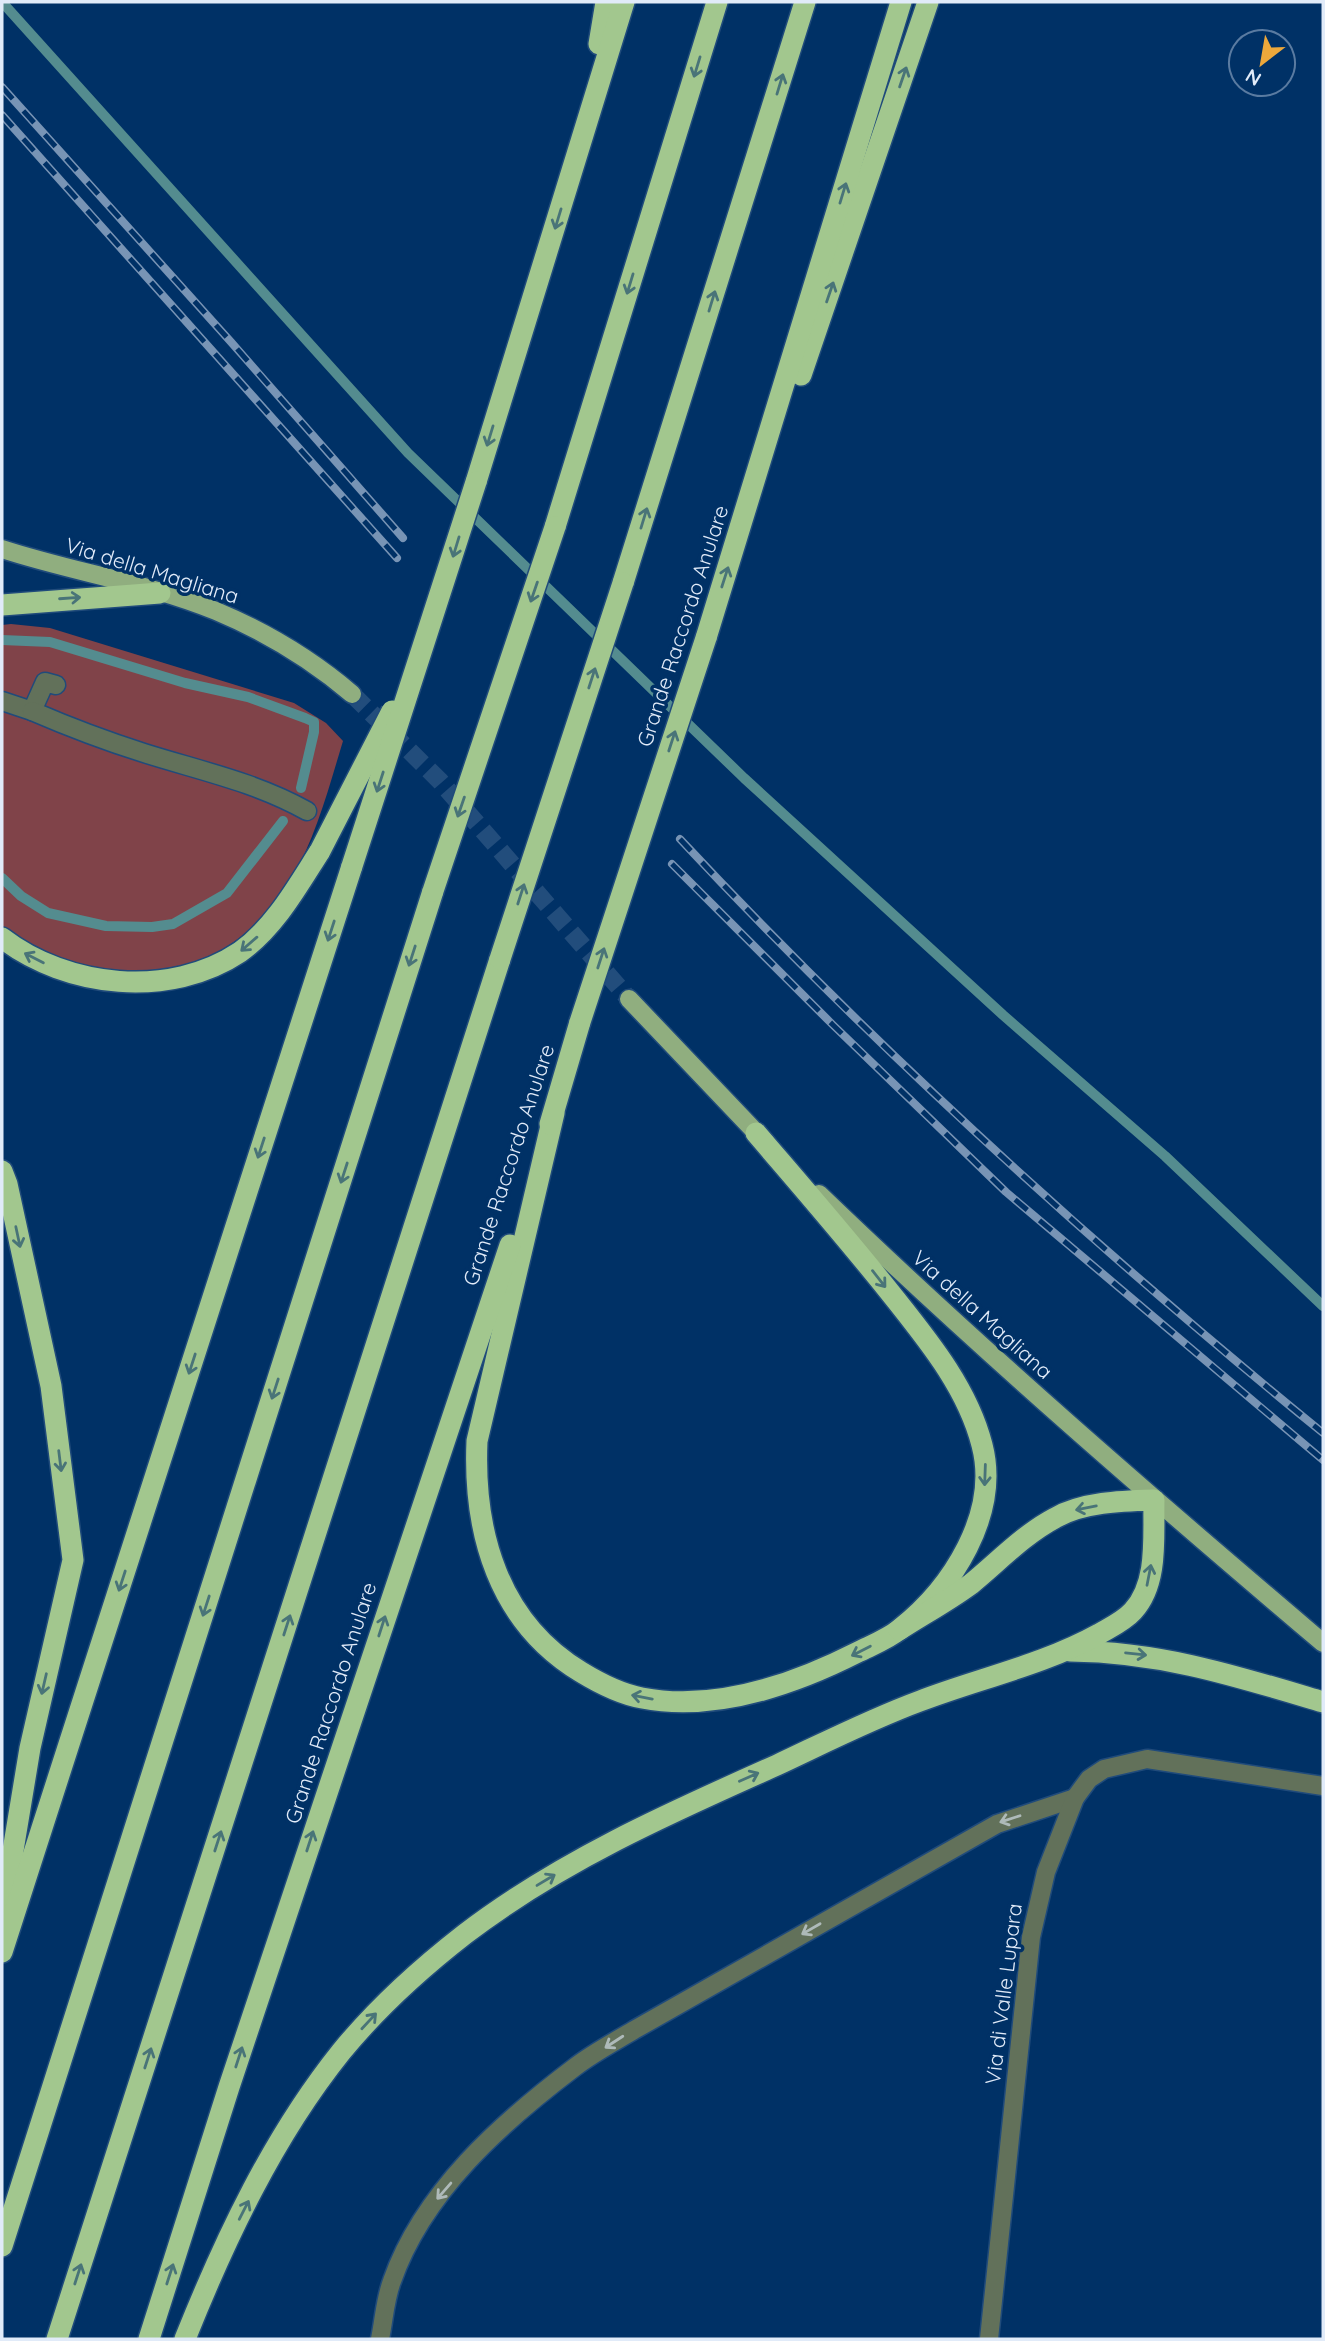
<svg xmlns="http://www.w3.org/2000/svg" width="1325" height="2341" viewBox="0 0 1325 2341" font-family="Quicksand,sans-serif">
  <style>
    .green { fill: #804349 }
    .lines { fill: none; stroke-linecap: round; stroke-linejoin: round }
    .stream { stroke: #548c8f; stroke-width: 10 }
    .major-tunnel { stroke: #224d7c; stroke-width: 18; stroke-dasharray: 18 9; stroke-linecap: butt }
    .minor-casing { stroke: #204b7b; stroke-width: 21 }
    .major-casing { stroke: #204b7b; stroke-width: 21 }
    .highway-casing { stroke: #204b7b; stroke-width: 24 }
    .minor { stroke: #62715a; stroke-width: 18 }
    .major { stroke: #90ae7f; stroke-width: 18 }
    .highway { stroke: #a2c78e; stroke-width: 21 }
    .rail-casing { stroke: #7894b5; stroke-width: 8 }
    .rail { stroke: #003166; stroke-width: 5; stroke-dasharray: 16; stroke-linecap: butt }
    .highway-bridge-casing { stroke: #204b7b; stroke-width: 24; stroke-linecap: butt }
    .highway-bridge { stroke: #a2c78e; stroke-width: 21 }
    .oneway { stroke: #497478 }
    .oneway2 { stroke: #aebab9 }
    .labels { text-anchor: middle; stroke-width: 7; stroke-linejoin: round; paint-order: stroke }
    .street-label { font-size: 21px; fill: #e1ebf9; stroke: #003166 }
  </style>
  <rect width="100%" height="100%" fill="#003166"/>
  <path class="green" d="M 11,624 L 50,628 L 294,703 L 326,723 L 343,741 C 329,787 316,837 291,880 C 258,935 199,975 134,974 C 123,974 112,971 102,969 C 75,965 51,959 27,945 C 18,940 10,932 2,925 L 2,625 Z"/>
  <g class="lines">
    <g class="stream">
      <path d="M 2,2 L 408,453 L 744,778 L 1003,1015 L 1165,1156 L 1323,1306"/>
      <path d="M 2,640 L 50,642 L 185,683 L 248,697 L 305,718 L 314,722 L 314,732 L 301,788"/>
      <path d="M 2,878 L 21,896 L 48,913 L 106,926 L 152,927 L 173,924 L 227,893 L 283,821"/>
    </g>
    <path class="major-tunnel" d="M 352,694 L 440,781 L 629,999"/>
    <defs>
      <g id="minor">
        <path d="M 2,701 L 32,711 L 45,682 L 56,685"/>
        <path d="M 32,711 C 69,727 106,741 144,753 C 201,771 255,782 307,811"/>
        <path d="M 380,2339 C 384,2320 385,2299 392,2281 C 423,2192 501,2123 575,2067 C 593,2053 614,2042 634,2030 L 997,1824 L 1075,1798"/>
        <path d="M 989,2339 L 1031,1937 L 1046,1872 L 1075,1798 L 1089,1779 L 1104,1769 L 1147,1759 L 1323,1786"/>
      </g>
      <g id="major">
        <path d="M 2,549 C 72,572 148,583 216,611 C 266,632 311,659 352,694"/>
        <path d="M 629,999 L 766,1143"/>
        <path d="M 819,1194 C 981,1350 1151,1497 1323,1643"/>
      </g>
      <g id="highway">
        <path d="M 599,44 L 606,2"/>
        <path d="M 801,375 L 928,2"/>
        <path d="M 476,482 L 624,2"/>
        <path d="M 555,527 L 717,2"/>
        <path d="M 623,583 L 805,2"/>
        <path d="M 2,605 L 160,593"/>
        <path d="M 706,638 L 901,2"/>
        <path d="M 2,938 C 67,988 170,999 240,952 C 275,927 297,887 320,851"/>
        <path d="M 554,1113 L 477,1441 C 473,1532 498,1622 581,1672 C 599,1683 620,1694 642,1698 C 714,1712 793,1685 858,1652 C 872,1645 888,1639 900,1629 C 952,1588 1000,1514 982,1445 C 968,1390 931,1344 896,1300 C 851,1243 803,1188 756,1133"/>
        <path d="M 550,1124 L 580,1022"/>
        <path d="M 2,1171 L 7,1184 L 51,1386 L 73,1560 L 30,1748 L 2,1917"/>
        <path d="M 1070,1651 C 1162,1652 1236,1676 1323,1702"/>
        <path d="M 2,1952 L 352,866"/>
        <path d="M 2,2246 L 433,891"/>
        <path d="M 57,2339 L 500,959"/>
        <path d="M 149,2339 L 229,2087 L 510,1245"/>
        <path d="M 185,2339 C 225,2239 273,2137 341,2052 C 377,2008 420,1969 465,1934 C 559,1862 669,1813 777,1765 C 824,1743 871,1719 920,1701 C 980,1678 1043,1665 1099,1634 C 1111,1627 1124,1621 1133,1611 C 1159,1583 1153,1535 1154,1500 C 1122,1501 1083,1502 1055,1518 C 1023,1535 998,1562 971,1584 C 948,1601 922,1615 899,1630"/>
      </g>
    </defs>
    <use href="#minor" class="minor-casing"/>
    <use href="#major" class="major-casing"/>
    <use href="#highway" class="highway-casing"/>
    <use href="#minor" class="minor"/>
    <use href="#major" class="major"/>
    <use href="#highway" class="highway"/>
    <defs>
      <g id="rail">
        <path d="M 2,87 L 231,342 L 403,538"/>
        <path d="M 2,115 L 397,558"/>
        <path d="M 680,839 C 879,1052 1097,1249 1323,1433"/>
        <path d="M 672,864 L 833,1025 L 1006,1192 L 1323,1460"/>
      </g>
    </defs>
    <use href="#rail" class="rail-casing"/>
    <use href="#rail" class="rail"/>
    <defs>
      <g id="highway-bridge">
        <path d="M 320,851 L 392,711"/>
        <path d="M 352,866 L 476,482"/>
        <path d="M 433,891 L 555,527"/>
        <path d="M 500,959 L 623,583"/>
        <path d="M 580,1022 L 706,638"/>
      </g>
    </defs>
    <use href="#highway-bridge" class="highway-bridge-casing"/>
    <use href="#highway-bridge" class="highway-bridge"/>
  </g>
  <defs><path id="oneway-shaft" d="M-6 0H5M1.5-3L5.5 0L1.5 3" fill="none" stroke-width="1.6" stroke-linecap="round" stroke-linejoin="round" transform="scale(1.75)"/></defs>
  <g class="oneway">
    <use href="#oneway-shaft" transform="translate(697 67) rotate(107)"/>
    <use href="#oneway-shaft" transform="translate(903 77) rotate(-71)"/>
    <use href="#oneway-shaft" transform="translate(780 84) rotate(-73)"/>
    <use href="#oneway-shaft" transform="translate(843 193) rotate(-73)"/>
    <use href="#oneway-shaft" transform="translate(558 219) rotate(107)"/>
    <use href="#oneway-shaft" transform="translate(630 284) rotate(107)"/>
    <use href="#oneway-shaft" transform="translate(830 292) rotate(-71)"/>
    <use href="#oneway-shaft" transform="translate(712 301) rotate(-73)"/>
    <use href="#oneway-shaft" transform="translate(490 436) rotate(107)"/>
    <use href="#oneway-shaft" transform="translate(644 518) rotate(-73)"/>
    <use href="#oneway-shaft" transform="translate(456 547) rotate(107)"/>
    <use href="#oneway-shaft" transform="translate(725 577) rotate(-72)"/>
    <use href="#oneway-shaft" transform="translate(534 592) rotate(109)"/>
    <use href="#oneway-shaft" transform="translate(70 598) rotate(-4)"/>
    <use href="#oneway-shaft" transform="translate(592 678) rotate(-72)"/>
    <use href="#oneway-shaft" transform="translate(672 741) rotate(-72)"/>
    <use href="#oneway-shaft" transform="translate(380 782) rotate(108)"/>
    <use href="#oneway-shaft" transform="translate(461 807) rotate(109)"/>
    <use href="#oneway-shaft" transform="translate(521 894) rotate(-72)"/>
    <use href="#oneway-shaft" transform="translate(331 931) rotate(108)"/>
    <use href="#oneway-shaft" transform="translate(249 944) rotate(139)"/>
    <use href="#oneway-shaft" transform="translate(412 956) rotate(108)"/>
    <use href="#oneway-shaft" transform="translate(34 958) rotate(-153)"/>
    <use href="#oneway-shaft" transform="translate(601 958) rotate(-72)"/>
    <use href="#oneway-shaft" transform="translate(261 1148) rotate(108)"/>
    <use href="#oneway-shaft" transform="translate(344 1173) rotate(108)"/>
    <use href="#oneway-shaft" transform="translate(18 1237) rotate(78)"/>
    <use href="#oneway-shaft" transform="translate(879 1279) rotate(52)"/>
    <use href="#oneway-shaft" transform="translate(192 1364) rotate(108)"/>
    <use href="#oneway-shaft" transform="translate(275 1389) rotate(108)"/>
    <use href="#oneway-shaft" transform="translate(60 1461) rotate(83)"/>
    <use href="#oneway-shaft" transform="translate(985 1475) rotate(92)"/>
    <use href="#oneway-shaft" transform="translate(1086 1508) rotate(169)"/>
    <use href="#oneway-shaft" transform="translate(1149 1575) rotate(-79)"/>
    <use href="#oneway-shaft" transform="translate(122 1581) rotate(108)"/>
    <use href="#oneway-shaft" transform="translate(206 1606) rotate(108)"/>
    <use href="#oneway-shaft" transform="translate(287 1625) rotate(-72)"/>
    <use href="#oneway-shaft" transform="translate(382 1626) rotate(-72)"/>
    <use href="#oneway-shaft" transform="translate(861 1651) rotate(153)"/>
    <use href="#oneway-shaft" transform="translate(1136 1654) rotate(6)"/>
    <use href="#oneway-shaft" transform="translate(44 1684) rotate(103)"/>
    <use href="#oneway-shaft" transform="translate(642 1697) rotate(-169)"/>
    <use href="#oneway-shaft" transform="translate(749 1777) rotate(-24)"/>
    <use href="#oneway-shaft" transform="translate(218 1841) rotate(-72)"/>
    <use href="#oneway-shaft" transform="translate(310 1841) rotate(-72)"/>
    <use href="#oneway-shaft" transform="translate(546 1880) rotate(-31)"/>
    <use href="#oneway-shaft" transform="translate(369 2021) rotate(-47)"/>
    <use href="#oneway-shaft" transform="translate(239 2057) rotate(-72)"/>
    <use href="#oneway-shaft" transform="translate(148 2058) rotate(-72)"/>
    <use href="#oneway-shaft" transform="translate(244 2210) rotate(-63)"/>
    <use href="#oneway-shaft" transform="translate(78 2274) rotate(-72)"/>
    <use href="#oneway-shaft" transform="translate(170 2274) rotate(-72)"/>
  </g>
  <g class="oneway2">
    <use href="#oneway-shaft" transform="translate(1010 1819) rotate(162)"/>
    <use href="#oneway-shaft" transform="translate(811 1929) rotate(150)"/>
    <use href="#oneway-shaft" transform="translate(614 2042) rotate(147)"/>
    <use href="#oneway-shaft" transform="translate(444 2191) rotate(131)"/>
  </g>
  <g class="labels">
    <g class="street-label">
      <text transform="translate(152 571) rotate(17)" y="7">Via della Magliana</text>
      <text transform="translate(683 626) rotate(-72)" y="7">Grande Raccordo Anulare</text>
      <text transform="translate(509 1165) rotate(-72)" y="7">Grande Raccordo Anulare</text>
      <text transform="translate(982 1315) rotate(42)" y="7">Via della Magliana</text>
      <text transform="translate(331 1703) rotate(-72)" y="7">Grande Raccordo Anulare</text>
      <text transform="translate(1004 1994) rotate(-83)" y="7">Via di Valle Lupara</text>
    </g>
  </g>
  <rect width="1325" height="2341" fill="none" stroke="#e1ebf9" stroke-width="7"/>
  <g transform="translate(1262 63) rotate(211)"><circle r="33" fill="#003166" stroke="#5a7ba1" stroke-width="2"/>
  <path d="M0-5L12 26L0 18L-12 26Z" fill="#eda83b"/>
  <text y="-10" font-size="19" font-weight="bold" text-anchor="middle" fill="#e1ebf9">N</text>
  </g>
</svg>
